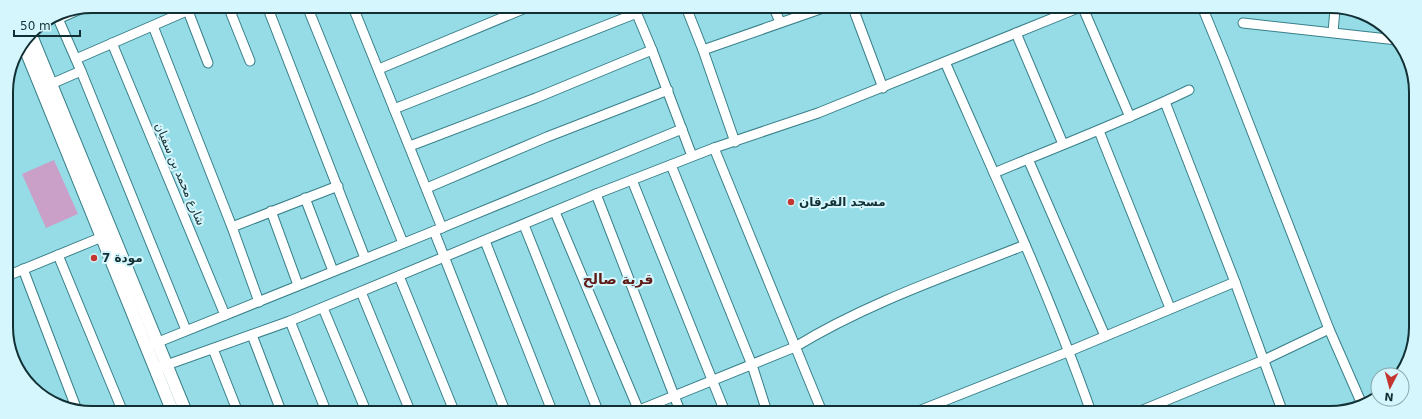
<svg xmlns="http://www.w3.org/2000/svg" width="1422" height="419" viewBox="0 0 1422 419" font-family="'DejaVu Sans',Vazirmatn,sans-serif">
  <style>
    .green { fill: #caa0c9 }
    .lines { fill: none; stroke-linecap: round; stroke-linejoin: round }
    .minor-casing { stroke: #387f89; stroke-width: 11 }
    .tertiary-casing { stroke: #387f89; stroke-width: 14 }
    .minor { stroke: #fff; stroke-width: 9 }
    .tertiary { stroke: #fff; stroke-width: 12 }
    .poi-dot { fill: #c43630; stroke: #d4f6fc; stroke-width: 1.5 }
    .labels { text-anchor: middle; stroke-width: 4; stroke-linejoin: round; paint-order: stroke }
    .street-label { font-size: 12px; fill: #123034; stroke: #d4f6fc }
    .poi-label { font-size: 12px; font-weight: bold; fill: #123034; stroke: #d4f6fc; text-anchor: start }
    .quarter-label { font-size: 14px; font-weight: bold; fill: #601b17; stroke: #d4f6fc }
    .rim { fill: none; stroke: #123034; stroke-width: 2 }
  </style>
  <rect width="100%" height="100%" fill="#95dce7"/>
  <path class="green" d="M 54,160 L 78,214 L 46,228 L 22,174 Z"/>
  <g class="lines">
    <defs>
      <g id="minor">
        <path d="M 228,6 L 250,61"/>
        <path d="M 267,6 L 365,258"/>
        <path d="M 307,6 L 403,243"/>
        <path d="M 353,7 L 442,228"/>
        <path d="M 634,7 L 652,50 L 692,156"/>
        <path d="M 686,7 L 703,50 L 735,142"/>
        <path d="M 774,8 L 780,22"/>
        <path d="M 853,8 L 883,88"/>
        <path d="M 1083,8 L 1130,117"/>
        <path d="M 1203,9 L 1224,60 L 1329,329 L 1361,402"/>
        <path d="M 188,11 L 208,63"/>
        <path d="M 56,14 L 81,71 L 186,330"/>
        <path d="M 58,19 L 85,7"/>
        <path d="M 1243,23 L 1397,40"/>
        <path d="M 153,26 L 232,227 L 259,302"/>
        <path d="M 1333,32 L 1335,9"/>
        <path d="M 1016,33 L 1063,144"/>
        <path d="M 112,43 L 225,315"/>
        <path d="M 703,50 L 823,8"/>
        <path d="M 76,59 L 198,6"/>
        <path d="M 945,62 C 996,178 1049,293 1091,412"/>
        <path d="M 379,69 L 528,7"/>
        <path d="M 51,84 L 81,71"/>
        <path d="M 1165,102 L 1235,282 L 1283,413"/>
        <path d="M 394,109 L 637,13"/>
        <path d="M 1099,131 L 1170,308"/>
        <path d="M 410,146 L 536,98 L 652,50"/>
        <path d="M 714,148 L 822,412"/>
        <path d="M 1028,159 L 1105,336"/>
        <path d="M 671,165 L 752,365 L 767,412"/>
        <path d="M 994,173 C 1059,146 1125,121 1189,90"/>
        <path d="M 632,180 L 725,412"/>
        <path d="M 427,188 L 547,137 L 668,90"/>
        <path d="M 596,194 L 680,411"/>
        <path d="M 305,198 L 333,271"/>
        <path d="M 271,211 L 298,285"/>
        <path d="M 555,212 L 639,411"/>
        <path d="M 524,225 L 598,411"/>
        <path d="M 232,227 L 338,186"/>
        <path d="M 434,231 L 505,411"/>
        <path d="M 485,241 L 552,411"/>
        <path d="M 58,255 L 122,410"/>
        <path d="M 23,269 L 77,410"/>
        <path d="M 7,276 L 102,237"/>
        <path d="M 399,276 L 454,411"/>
        <path d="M 361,292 L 410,411"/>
        <path d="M 323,308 L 366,411"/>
        <path d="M 290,321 L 326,411"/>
        <path d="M 252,335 L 281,411"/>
        <path d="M 151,345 L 434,231 L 682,129"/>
        <path d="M 213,349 L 237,410"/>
        <path d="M 161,367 L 290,321 L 596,194 L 714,148 L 818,113 L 1078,8"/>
        <path d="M 637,411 L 795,347 C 867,303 947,276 1025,245"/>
        <path d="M 916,412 L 1070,351 L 1235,282"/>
        <path d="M 1138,412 L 1264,360 L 1329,329"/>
      </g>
      <g id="tertiary">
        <path d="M 30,33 L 185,410"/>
        <path d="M 23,43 L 172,410"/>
      </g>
    </defs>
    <use href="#minor" class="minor-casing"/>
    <use href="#tertiary" class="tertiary-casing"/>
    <use href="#minor" class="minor"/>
    <use href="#tertiary" class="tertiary"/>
  </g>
  <g class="poi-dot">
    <circle cx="791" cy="202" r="4"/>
    <circle cx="94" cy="258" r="4"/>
  </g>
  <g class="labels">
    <g class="street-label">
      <text transform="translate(180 174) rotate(67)" y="4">شارع محمد بن سفيان</text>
    </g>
    <g class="poi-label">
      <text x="799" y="206">مسجد الفرقان</text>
      <text x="102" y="262">مودة 7</text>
    </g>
    <g class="quarter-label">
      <text x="618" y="284">قرية صالح</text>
    </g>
  </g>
  <path d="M0 0H1422V419H0ZM92 13H1330A79 79 0 0 1 1409 92V327A79 79 0 0 1 1330 406H92A79 79 0 0 1 13 327V92A79 79 0 0 1 92 13Z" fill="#d4f6fc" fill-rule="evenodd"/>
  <path class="rim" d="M92 13H1330A79 79 0 0 1 1409 92V327A79 79 0 0 1 1330 406H92A79 79 0 0 1 13 327V92A79 79 0 0 1 92 13Z"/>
  <g transform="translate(1390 387) rotate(186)"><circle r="19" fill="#d4f6fc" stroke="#86a7ac"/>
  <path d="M0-3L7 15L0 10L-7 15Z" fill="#c43630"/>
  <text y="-6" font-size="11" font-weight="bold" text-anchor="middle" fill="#123034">N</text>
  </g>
  <path d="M14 30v6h66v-6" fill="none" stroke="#123034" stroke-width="2"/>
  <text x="20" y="30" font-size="12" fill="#123034" stroke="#d4f6fc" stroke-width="3" paint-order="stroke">50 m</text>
</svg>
